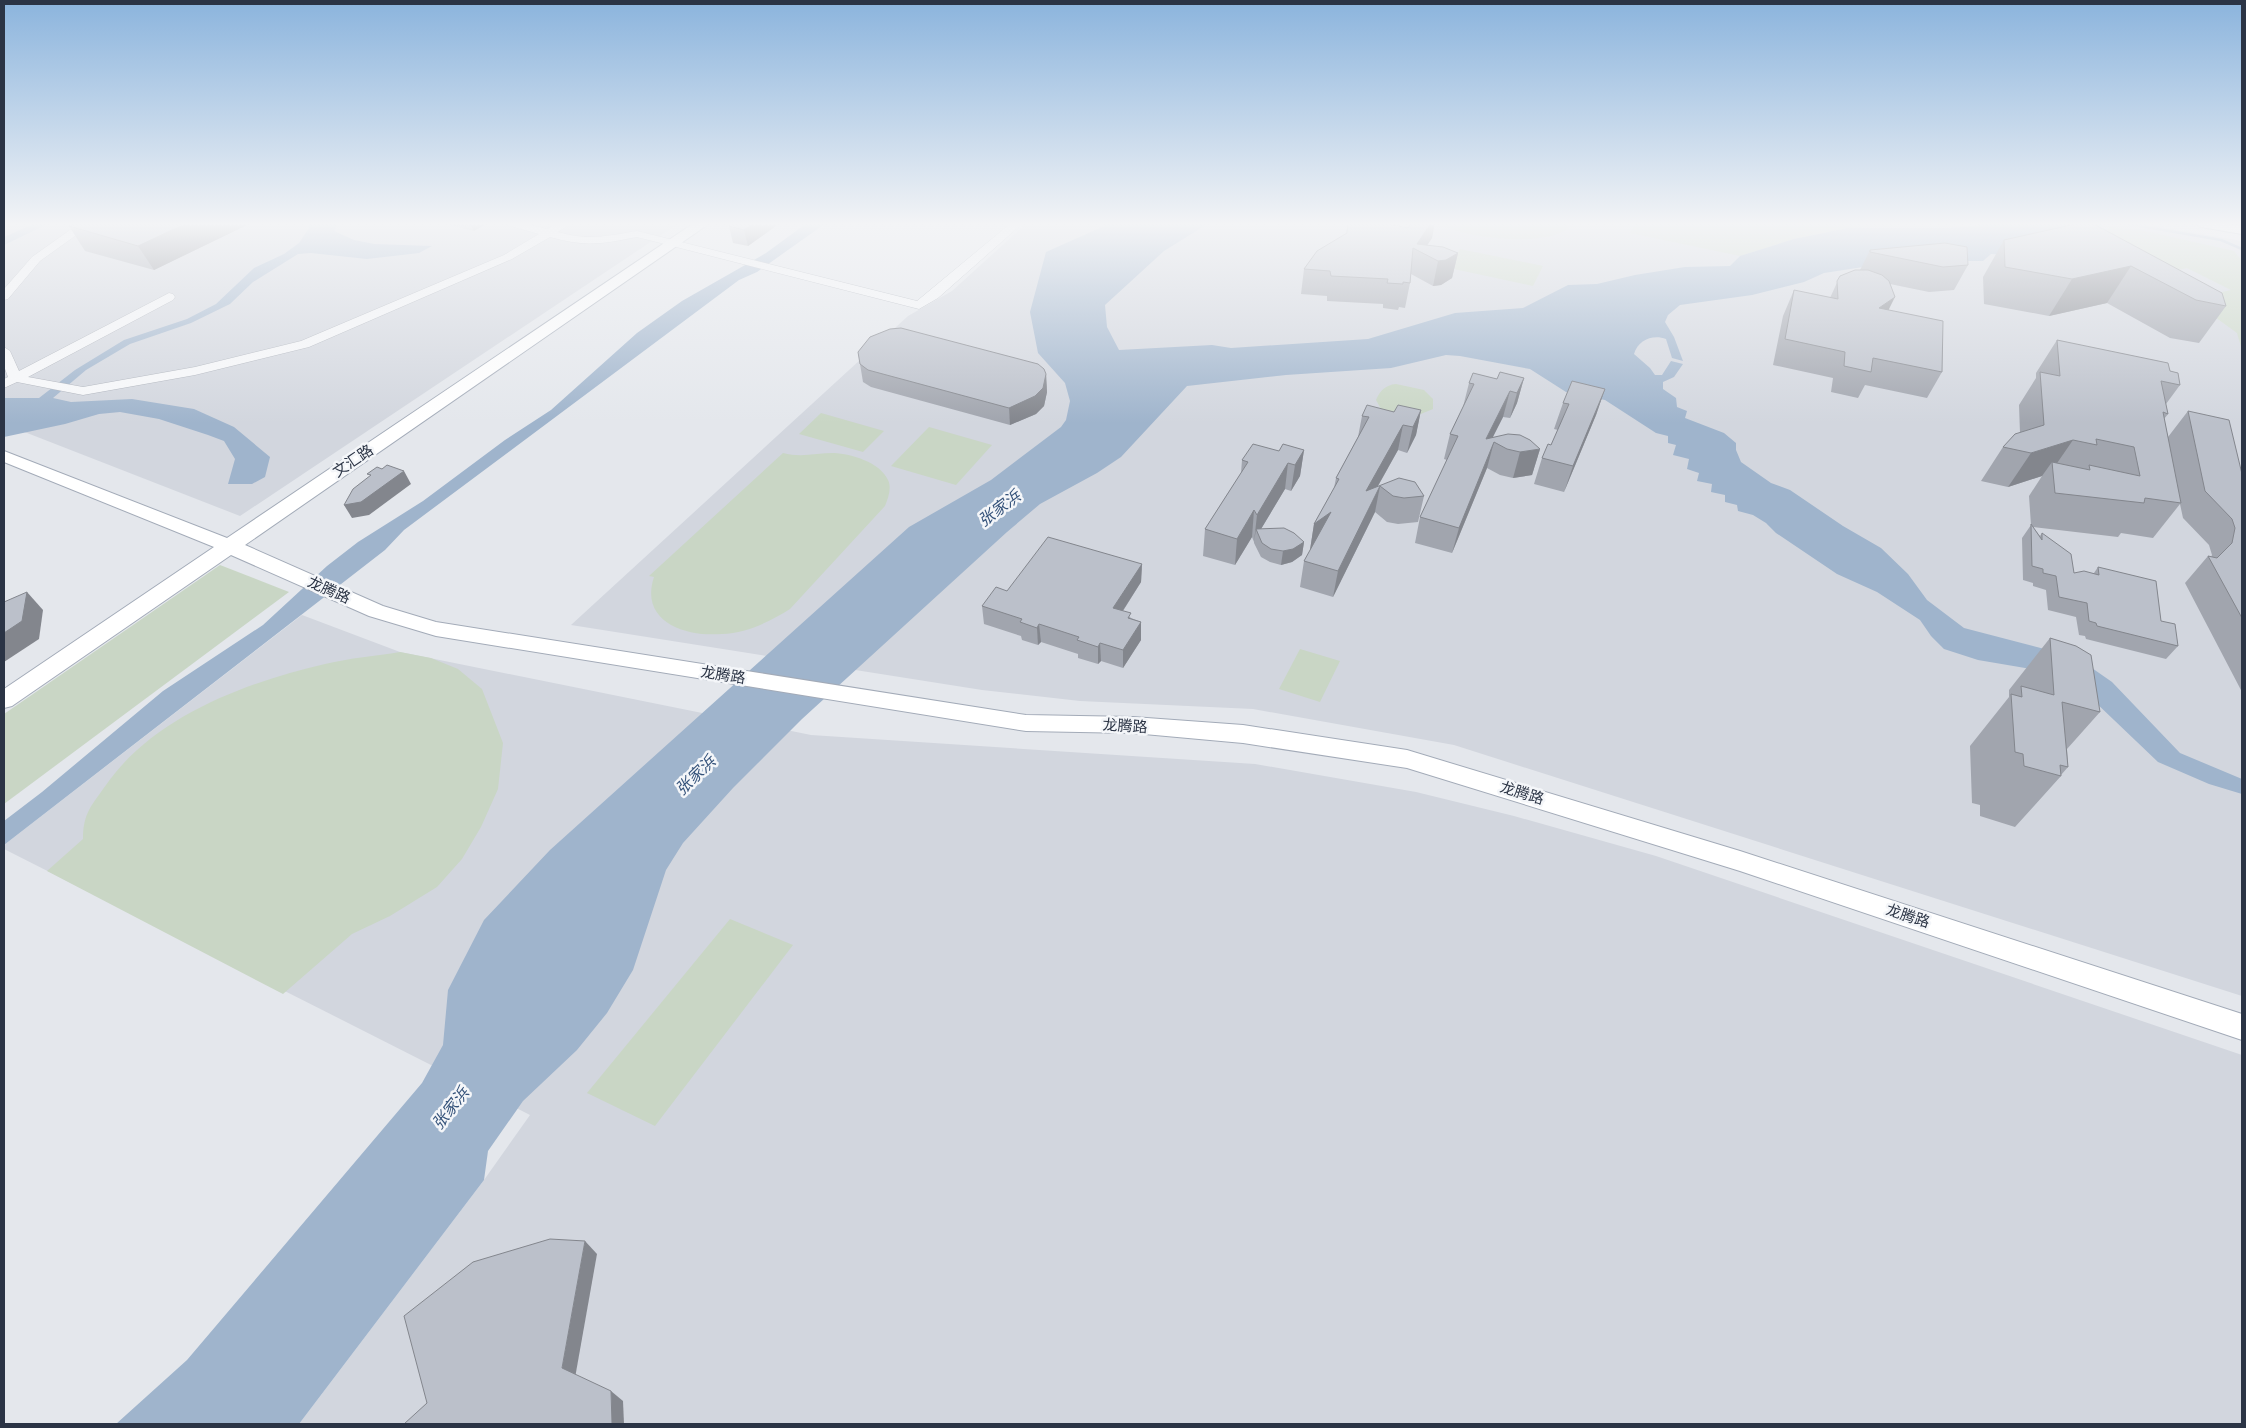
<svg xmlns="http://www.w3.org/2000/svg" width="2246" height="1428" viewBox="0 0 2246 1428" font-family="'IBM Plex Sans','Noto Sans SC',sans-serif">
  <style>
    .built { fill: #d2d6de }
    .green { fill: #c9d6c5 }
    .water { fill: #9fb4cc }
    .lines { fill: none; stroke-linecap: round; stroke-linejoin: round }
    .stream { stroke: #9fb4cc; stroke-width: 2.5 }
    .minor-casing { stroke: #a9aeb7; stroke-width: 1 }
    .major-casing { stroke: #a3abb8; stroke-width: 2 }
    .minor { fill: #f7f8fa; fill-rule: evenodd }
    .major { fill: #fff; fill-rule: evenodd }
    .wall { fill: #a1a5ae }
    .shaded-wall { fill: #83868d }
    .building { fill: #bbc0ca; stroke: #83868d }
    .labels { text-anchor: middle; stroke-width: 5; stroke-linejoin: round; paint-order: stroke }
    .street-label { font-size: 15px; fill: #2b3445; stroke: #f4f6f9 }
    .water-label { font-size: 16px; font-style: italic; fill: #34527a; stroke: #f4f6f9 }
  </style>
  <rect width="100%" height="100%" fill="#e4e7ec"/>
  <g class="built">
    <path d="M 4,223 L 679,223 L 240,516 L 4,424 Z"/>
    <path d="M 1027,223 L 2137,223 L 2242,241 L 2242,996 L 1454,745 L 1253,709 L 1080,701 L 982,690 L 571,625 L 908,316 L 952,291 Z"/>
    <path d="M 302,615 L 400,652 L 811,735 L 1255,764 L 1416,792 L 1514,816 L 1656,856 L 2242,1055 L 2242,1424 L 299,1424 L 484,1180 L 530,1115 L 4,849 L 4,845 Z"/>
  </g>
  <g class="green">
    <path d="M 1437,223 L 1567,223 L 1569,228 C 1544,248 1462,238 1437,223 Z"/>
    <path d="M 1635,223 L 1897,223 L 1896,226 L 1848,228 L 1794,239 L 1740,256 L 1630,233 Z"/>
    <path d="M 2111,227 L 2145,231 L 2234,251 L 2242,261 L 2242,350 L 2237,333 L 2197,304 L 2196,298 L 2231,290 L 2187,268 L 2145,277 L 2079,245 Z"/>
    <path d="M 1460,249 L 1543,266 L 1533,286 L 1449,268 Z"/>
    <path d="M 1396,384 L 1424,390 L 1433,399 L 1433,409 L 1416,416 L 1415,419 L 1381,409 L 1376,400 C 1380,391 1385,385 1396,384 Z"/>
    <path d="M 821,413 L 884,431 L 863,452 L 799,434 Z"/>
    <path d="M 929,427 L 992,445 L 956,485 L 891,466 Z"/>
    <path d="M 783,453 C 801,458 816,453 834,453 C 851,454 880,462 888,480 C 892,488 888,498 885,506 L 790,609 C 769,622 747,633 722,634 C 686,637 639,622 654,577 L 649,576 Z"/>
    <path d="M 220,565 L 289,592 L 4,804 L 4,714 Z"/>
    <path d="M 1300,649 L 1340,661 L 1320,702 L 1279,689 Z"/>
    <path d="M 400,652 L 431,658 L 458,669 L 482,689 L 503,743 L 498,789 L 481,827 L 462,859 L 437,887 L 390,916 L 352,934 L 283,994 L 47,871 L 83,839 C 83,813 92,805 106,785 C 154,716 247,682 325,664 C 350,658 376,656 400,652 Z"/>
    <path d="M 730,919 L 793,945 L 655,1126 L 587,1093 Z"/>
  </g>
  <g class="water">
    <path d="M 36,223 L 50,223 L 4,245 L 4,237 Z"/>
    <path d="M 308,223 L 338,223 L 334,231 L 354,240 L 374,244 L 432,246 L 419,253 L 367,259 L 311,253 L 298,254 L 253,282 L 230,304 L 191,323 L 130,344 L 86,370 L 53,398 L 71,402 L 132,399 L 194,409 L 234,427 L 270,457 L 265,477 L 252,484 L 228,484 L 235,459 L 224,441 L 208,435 L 159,419 L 120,412 L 99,414 L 65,424 L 4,437 L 4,398 L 39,398 L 75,370 L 124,340 L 187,319 L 216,304 L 254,268 L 284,254 L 299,243 L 309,228 Z"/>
    <path d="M 807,223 L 826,223 L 757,272 L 739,280 L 404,530 L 385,550 L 4,845 L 4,821 L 42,792 L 163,691 L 263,625 L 327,566 L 358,542 L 423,501 L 505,440 L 551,410 L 637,333 L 682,301 L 766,253 Z"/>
    <path d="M 1111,223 L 1209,223 L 1164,251 L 1105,305 L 1107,327 L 1119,350 L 1212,345 L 1231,348 L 1368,339 L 1455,313 L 1523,308 L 1568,285 L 1597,284 L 1635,275 L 1685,267 L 1730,266 L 1740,256 L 1794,239 L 1848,228 L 1950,228 L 2001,223 L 2123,223 L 2124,225 C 2089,220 2061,244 2029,253 C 2018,257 2002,254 1991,254 L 1983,261 L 1931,261 L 1876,265 L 1824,273 L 1804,282 L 1752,295 L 1680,305 L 1668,315 L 1665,322 L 1674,337 L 1683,361 L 1672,358 L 1666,339 C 1653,334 1638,340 1634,354 L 1650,368 L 1655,375 L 1662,375 L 1671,361 L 1683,364 L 1674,377 L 1663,382 L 1663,389 L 1676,398 L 1677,407 L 1687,411 L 1685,418 L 1724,433 L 1736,443 L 1736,450 L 1741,462 L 1771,483 L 1790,490 L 1843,526 L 1881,548 L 1908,574 L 1927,600 L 1964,628 L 2056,652 L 2089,666 L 2112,682 L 2180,753 L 2242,779 L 2242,794 L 2209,784 L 2158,762 L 2092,699 L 2043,671 L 1978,660 L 1944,649 L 1931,636 L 1920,620 L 1877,592 L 1837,574 L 1776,533 L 1766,523 L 1753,515 L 1738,511 L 1737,505 L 1725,502 L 1725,495 L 1711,492 L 1712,484 L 1697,481 L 1699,473 L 1687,469 L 1689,459 L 1673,455 L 1676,445 L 1668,443 L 1668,436 L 1656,433 L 1605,400 L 1566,392 L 1530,369 L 1460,356 L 1446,355 L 1391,368 L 1286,375 L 1187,386 L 1121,457 L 1097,473 L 1040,504 L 1007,532 L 802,719 L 733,788 L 683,843 L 666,870 L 633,970 L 607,1013 L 577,1050 L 523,1101 L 488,1151 L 484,1180 L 299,1424 L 116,1424 L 187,1360 L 422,1083 L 443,1045 L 448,990 L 484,920 L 550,850 L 909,527 L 991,480 L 1061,427 L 1066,420 L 1070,401 L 1065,383 L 1038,353 L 1030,312 L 1046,252 Z"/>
  </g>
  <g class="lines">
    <path class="stream" d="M 2123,223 L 2221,240 L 2242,249"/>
    <defs>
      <g id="minor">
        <path d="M 80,223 L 93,223 L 40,261 L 8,299 L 4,300 L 4,289 L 32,257 Z"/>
        <path d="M 506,223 L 523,223 L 547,229 L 558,223 L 571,223 L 558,232 C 588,241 607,236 637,231 L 917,301 L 1011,223 L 1023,223 L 938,298 L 919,309 L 637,237 C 601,244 586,247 550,237 L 512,259 L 309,347 L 195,375 L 83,395 L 17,382 L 4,388 L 4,379 L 8,377 L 4,366 L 4,347 L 10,351 L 19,371 L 169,293 L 173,294 L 175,297 L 173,300 L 28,377 L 83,387 L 195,367 L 301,341 L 504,255 L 539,234 L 507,225 Z"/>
      </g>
      <g id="major">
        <path d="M 694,223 L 710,223 L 245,545 L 383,606 L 436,622 L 1026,715 L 1133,717 L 1243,725 L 1407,750 L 1740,851 L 2242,1014 L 2242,1040 L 1740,871 L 1407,768 L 1243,743 L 1133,733 L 1026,731 L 436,636 L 369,616 L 231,555 L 12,706 L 4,708 L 4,689 L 214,547 L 4,462 L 4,451 L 227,538 Z"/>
        <path d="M 2194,223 L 2225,223 L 2242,226 L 2242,234 L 2201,227 Z"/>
      </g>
    </defs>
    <use href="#minor" class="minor-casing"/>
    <use href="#major" class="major-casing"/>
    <use href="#minor" class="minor"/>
    <use href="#major" class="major"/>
  </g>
  <g class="wall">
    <path d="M 251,223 L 154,270 L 85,251 L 69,226 Z"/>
    <path d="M 442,223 L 487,223 L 474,231 Z"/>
    <path d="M 780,223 L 748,246 L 733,243 L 729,226 Z"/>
    <path d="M 1348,223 L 1384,223 L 1432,238 L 1427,245 L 1458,253 L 1452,278 L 1441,285 L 1433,286 L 1411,274 L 1410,283 L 1405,308 L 1399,307 L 1398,310 L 1383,308 L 1383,304 L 1327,301 L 1327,296 L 1301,294 L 1304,269 L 1346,233 Z"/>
    <path d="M 2080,223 L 2226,306 L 2199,343 L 2170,338 L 2107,303 L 2049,316 L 1984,304 L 1983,277 L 2004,240 Z"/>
    <path d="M 1870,250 L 1968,265 L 1954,290 L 1929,292 L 1890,284 L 1889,310 L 1942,372 L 1927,398 L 1865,385 L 1858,398 L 1831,392 L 1833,378 L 1773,365 L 1783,316 L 1794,290 L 1830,298 L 1840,276 L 1860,270 Z"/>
    <path d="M 2057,340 L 2170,371 L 2180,385 L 2166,404 L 2168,414 L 2164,419 L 2168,437 L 2188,411 L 2242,474 L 2242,692 L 2185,583 L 2208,556 L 2211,557 L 2212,555 L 2209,545 L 2183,518 L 2180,504 L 2153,538 L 2121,533 L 2118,537 L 2033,527 L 2040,536 L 2042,533 L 2074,573 L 2094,573 L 2098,567 L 2161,621 L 2178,646 L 2166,659 L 2086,639 L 2085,636 L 2079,635 L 2076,617 L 2048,610 L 2046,590 L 2033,586 L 2033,583 L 2023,580 L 2022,538 L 2031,525 L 2029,496 L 2042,476 L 2008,487 L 1981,481 L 2003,447 L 2020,433 L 2019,405 L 2036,378 L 2036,373 Z"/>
    <path d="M 860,364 L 1046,374 L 1047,392 L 1044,406 L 1036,414 L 1010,425 L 871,387 L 863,382 Z"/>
    <path d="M 1524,378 L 1517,403 L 1510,418 L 1503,417 L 1493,437 L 1540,449 L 1532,475 L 1513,478 L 1500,475 L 1487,468 L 1452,553 L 1415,543 L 1420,517 L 1447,460 L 1444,459 L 1450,434 L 1463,407 L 1469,383 L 1497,379 Z"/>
    <path d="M 1605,389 L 1596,415 L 1564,492 L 1534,484 L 1542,458 L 1551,445 L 1558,430 L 1554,429 L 1563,403 Z"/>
    <path d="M 1421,410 L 1416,435 L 1407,453 L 1398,450 L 1378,486 L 1424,496 L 1418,522 L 1398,524 L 1387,522 L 1375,512 L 1333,597 L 1300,587 L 1304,561 L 1311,549 L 1310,550 L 1314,524 L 1334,488 L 1336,478 L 1358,437 L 1362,416 L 1394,412 Z"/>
    <path d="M 1304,450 L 1300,476 L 1291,491 L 1285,489 L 1261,529 L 1304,542 L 1302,555 L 1292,562 L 1281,565 L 1270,562 L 1261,557 L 1254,543 L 1254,541 L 1254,542 L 1252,537 L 1235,565 L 1203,556 L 1205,529 L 1241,473 L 1242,460 L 1279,451 Z"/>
    <path d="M 1142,564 L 1141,582 L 1123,611 L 1131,618 L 1141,622 L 1141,640 L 1123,668 L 1101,661 L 1098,664 L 1078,658 L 1078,654 L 1041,642 L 1038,645 L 1022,640 L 1021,636 L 984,624 L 982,606 L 1007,591 Z"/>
    <path d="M 2050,638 L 2100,712 L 2067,749 L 2068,767 L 2061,775 L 2061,776 L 2015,827 L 1980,816 L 1980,805 L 1972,803 L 1970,746 L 2009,697 L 2009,690 Z"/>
  </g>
  <g class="shaded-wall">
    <path d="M 187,223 L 251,223 L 154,270 L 138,246 Z"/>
    <path d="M 470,223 L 487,223 L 474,231 Z"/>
    <path d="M 754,223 L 780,223 L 748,246 L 744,230 Z"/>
    <path d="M 1431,223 L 1435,223 L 1432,238 L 1422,253 L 1417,244 Z"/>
    <path d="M 1458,253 L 1452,278 L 1441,285 L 1433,286 L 1438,261 Z"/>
    <path d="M 2131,266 L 2107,303 L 2049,316 L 2072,279 Z"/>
    <path d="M 1895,297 L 1882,323 L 1879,308 Z"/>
    <path d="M 1046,374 L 1047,392 L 1044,406 L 1036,414 L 1010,425 L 1009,408 Z"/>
    <path d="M 1524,378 L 1517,403 L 1510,418 L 1517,393 Z"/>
    <path d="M 1605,389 L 1596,415 L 1564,492 L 1573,466 Z"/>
    <path d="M 1510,391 L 1503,417 L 1479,464 L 1486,439 Z"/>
    <path d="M 1421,410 L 1416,435 L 1407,453 L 1413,427 Z"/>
    <path d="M 1403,425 L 1398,450 L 1361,516 L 1366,491 Z"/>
    <path d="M 2073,440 L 2053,469 L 2052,462 L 2042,476 L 2008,487 L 2031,453 Z"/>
    <path d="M 1494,442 L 1487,468 L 1452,553 L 1459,528 Z"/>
    <path d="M 1540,449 L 1532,475 L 1513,478 L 1520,452 Z"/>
    <path d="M 1304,450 L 1300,476 L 1291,491 L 1295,465 Z"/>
    <path d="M 1288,463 L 1285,489 L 1258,534 L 1256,529 L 1254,542 L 1257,515 Z"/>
    <path d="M 404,471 L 411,484 L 369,515 L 352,518 L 344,505 Z"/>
    <path d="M 1380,486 L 1375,512 L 1333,597 L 1338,571 Z"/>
    <path d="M 1254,510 L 1252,537 L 1235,565 L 1237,539 Z"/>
    <path d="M 1331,512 L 1327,538 L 1310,550 L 1314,524 Z"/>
    <path d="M 1304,542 L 1302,555 L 1292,562 L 1281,565 L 1283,551 Z"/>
    <path d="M 1142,564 L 1141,582 L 1113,626 L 1113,608 Z"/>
    <path d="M 27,592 L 43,610 L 39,639 L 4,662 L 4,633 Z"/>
    <path d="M 1141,622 L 1141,640 L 1123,668 L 1123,650 Z"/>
    <path d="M 1039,624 L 1041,642 L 1038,645 L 1037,628 Z"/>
    <path d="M 1100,643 L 1101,661 L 1098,664 L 1098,647 Z"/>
    <path d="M 585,1241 L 597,1254 L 575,1378 L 562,1368 Z"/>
    <path d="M 611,1391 L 623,1401 L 624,1424 L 612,1424 Z"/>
  </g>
  <g class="building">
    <path d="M 76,223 L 187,223 L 138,246 L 69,226 Z"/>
    <path d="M 732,223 L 754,223 L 744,230 L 729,226 Z"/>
    <path d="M 1348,223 L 1384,223 L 1408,228 L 1411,223 L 1431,223 L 1417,244 L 1443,247 L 1458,253 L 1446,260 L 1438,261 L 1413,248 L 1410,283 L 1403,282 L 1403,284 L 1387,283 L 1388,279 L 1331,276 L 1330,271 L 1304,269 L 1317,251 L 1347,233 Z"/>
    <path d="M 2080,223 L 2092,223 L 2222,293 L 2226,306 L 2196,300 L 2131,266 L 2072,279 L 2005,267 L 2004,240 Z"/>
    <path d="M 1945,243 L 1967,247 L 1968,265 L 1943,267 L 1870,252 L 1870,250 Z"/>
    <path d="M 1855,270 L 1868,270 L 1882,275 L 1889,281 L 1895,297 L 1879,308 L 1943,321 L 1942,372 L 1873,358 L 1871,372 L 1844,366 L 1845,352 L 1785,339 L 1794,290 L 1838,299 L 1837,281 L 1840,276 Z"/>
    <path d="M 901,328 L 1038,364 L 1044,369 L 1046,374 L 1043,388 L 1035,396 L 1009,408 L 868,370 L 860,364 L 858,352 L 870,337 L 890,329 Z"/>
    <path d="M 2057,340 L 2168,363 L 2170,371 L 2178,373 L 2180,385 L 2161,381 L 2168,414 L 2163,412 L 2181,503 L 2145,498 L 2144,503 L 2055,493 L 2052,462 L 2090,470 L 2089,465 L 2140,476 L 2134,447 L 2096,439 L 2097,445 L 2073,440 L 2031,453 L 2003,447 L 2015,434 L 2044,425 L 2040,372 L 2060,376 Z"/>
    <path d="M 1500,372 L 1524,378 L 1517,393 L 1510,391 L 1486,439 L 1508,434 L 1520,435 L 1530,440 L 1540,449 L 1520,452 L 1507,449 L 1494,442 L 1459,528 L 1420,517 L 1458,436 L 1450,434 L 1474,384 L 1469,383 L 1473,373 L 1497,379 Z"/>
    <path d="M 1572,381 L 1605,389 L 1573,466 L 1542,458 L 1548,444 L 1551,445 L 1569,404 L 1563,403 Z"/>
    <path d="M 1367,405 L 1394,412 L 1398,405 L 1421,410 L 1413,427 L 1403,425 L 1366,491 L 1399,478 L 1415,482 L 1424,496 L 1404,498 L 1393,496 L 1380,486 L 1338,571 L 1304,561 L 1331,512 L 1314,524 L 1339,479 L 1336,478 L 1369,417 L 1362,416 Z"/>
    <path d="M 2188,411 L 2229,420 L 2242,474 L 2242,618 L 2208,556 L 2217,558 L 2232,543 L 2235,528 L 2232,519 L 2205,491 Z"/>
    <path d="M 1253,444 L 1279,451 L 1283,444 L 1304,450 L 1295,465 L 1288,463 L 1257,515 L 1254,510 L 1237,539 L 1205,529 L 1248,462 L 1242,460 Z"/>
    <path d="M 387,465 L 404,471 L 361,502 L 344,505 L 353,489 L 371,475 L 367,474 L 377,467 L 382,469 Z"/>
    <path d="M 2031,524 L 2042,540 L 2042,533 L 2071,554 L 2074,573 L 2084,571 L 2099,575 L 2098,567 L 2156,581 L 2161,621 L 2175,624 L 2178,646 L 2097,626 L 2096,623 L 2089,621 L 2087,603 L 2059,597 L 2056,576 L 2043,573 L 2043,569 L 2032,566 Z"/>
    <path d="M 1284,528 L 1294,533 L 1304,542 L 1293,549 L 1283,551 L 1271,549 L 1262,543 L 1256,529 Z"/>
    <path d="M 1048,537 L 1142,564 L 1113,608 L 1131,613 L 1128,618 L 1141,622 L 1123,650 L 1100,643 L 1098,647 L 1077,640 L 1079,637 L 1039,624 L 1037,628 L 1020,622 L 1022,619 L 982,606 L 996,587 L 1007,591 Z"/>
    <path d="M 27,592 L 22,621 L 4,633 L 4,602 Z"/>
    <path d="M 2050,638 L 2076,646 L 2091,655 L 2100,712 L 2062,702 L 2068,767 L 2060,765 L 2061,776 L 2024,766 L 2023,754 L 2015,752 L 2011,694 L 2022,697 L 2021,686 L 2054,695 Z"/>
    <path d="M 550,1239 L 585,1241 L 562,1368 L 611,1391 L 612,1424 L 404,1424 L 427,1403 L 404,1316 L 473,1262 Z"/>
  </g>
  <linearGradient id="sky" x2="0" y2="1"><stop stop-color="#8bb4dd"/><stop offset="0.53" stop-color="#f3f4f6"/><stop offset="1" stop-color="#f3f4f6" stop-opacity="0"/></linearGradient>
  <rect width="2246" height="423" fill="url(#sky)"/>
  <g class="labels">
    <g class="street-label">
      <text transform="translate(353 461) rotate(-34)" y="5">文汇路</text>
      <text transform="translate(329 590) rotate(24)" y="5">龙腾路</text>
      <text transform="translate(723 675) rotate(9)" y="5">龙腾路</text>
      <text transform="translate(1125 726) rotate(3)" y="5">龙腾路</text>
      <text transform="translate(1522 793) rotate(17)" y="5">龙腾路</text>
      <text transform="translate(1908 916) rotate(18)" y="5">龙腾路</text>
    </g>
    <g class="water-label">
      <text transform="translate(999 508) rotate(-37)" y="6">张家浜</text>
      <text transform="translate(695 775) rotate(-44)" y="6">张家浜</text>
      <text transform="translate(450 1108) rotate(-52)" y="6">张家浜</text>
    </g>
  </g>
  <rect width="2246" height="1428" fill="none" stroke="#2b3445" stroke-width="10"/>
</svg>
